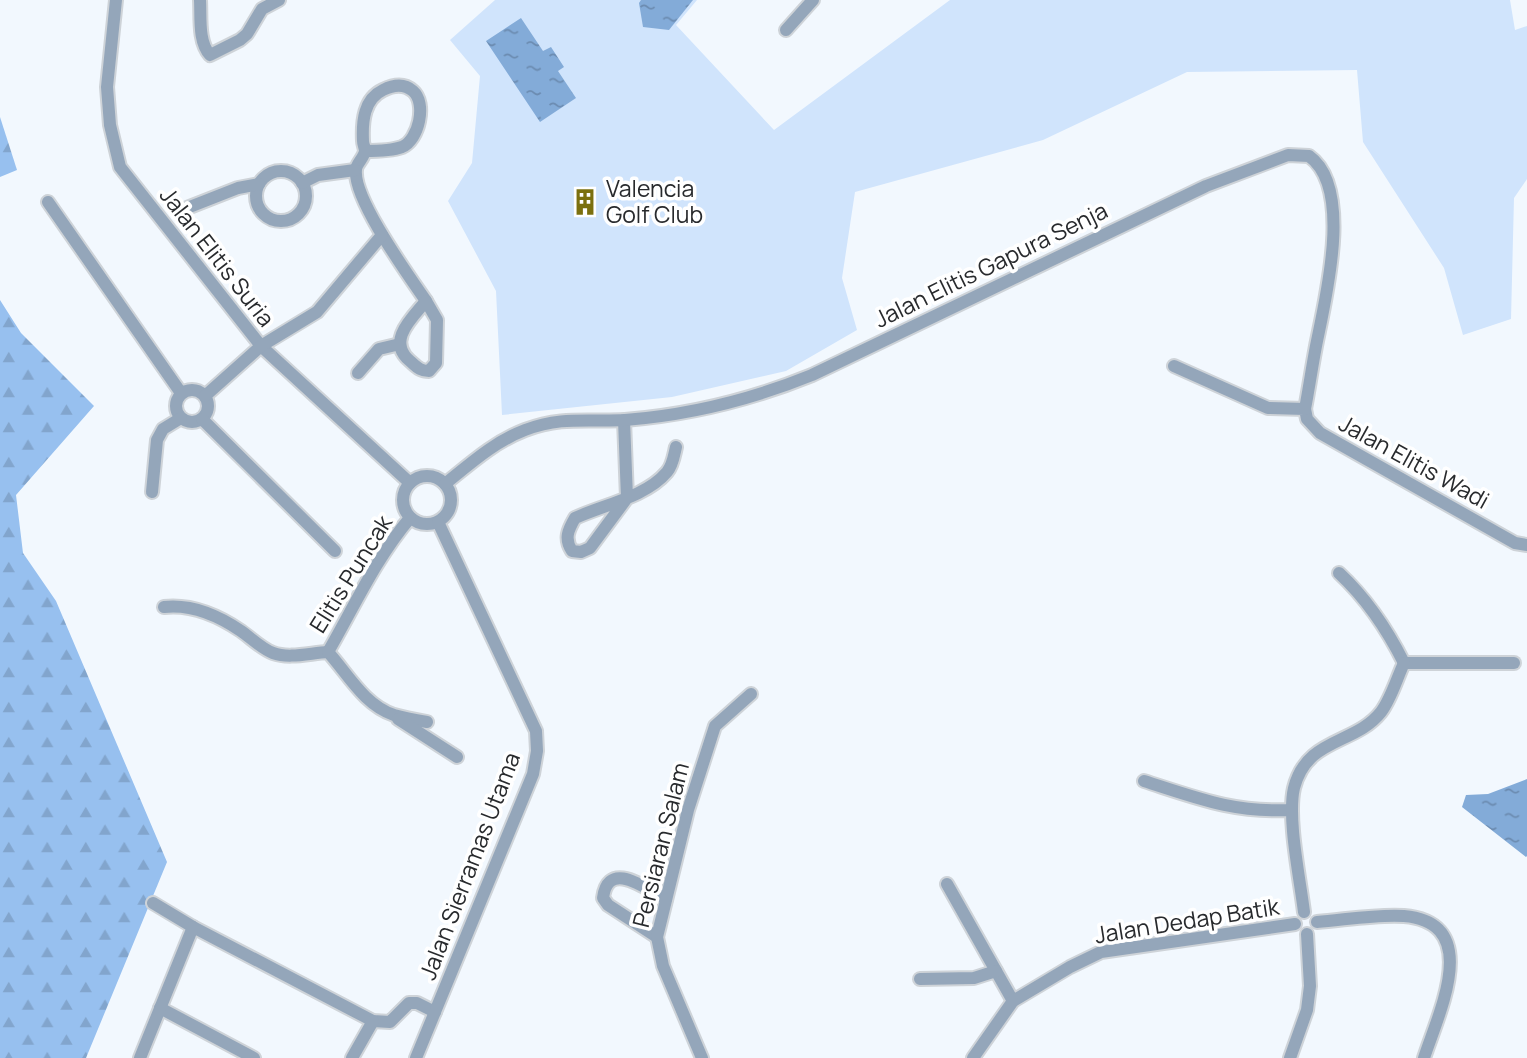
<svg xmlns="http://www.w3.org/2000/svg" width="1527" height="1058" viewBox="0 0 1527 1058" font-family="Manrope,sans-serif">
  <style>
    .green { fill: #d0e4fc }
    .forest { fill: url(#forest-firs) }
    .water { fill: url(#water-ripples) }
    .lines { fill: none; stroke-linecap: round; stroke-linejoin: round }
    .minor-casing { stroke: #ced3d8; stroke-width: 16 }
    .minor { stroke: #94a6ba; stroke-width: 12 }
    .labels { text-anchor: middle; stroke-width: 7; stroke-linejoin: round; paint-order: stroke }
    .poi-label { font-size: 23px; fill: #282a2d; stroke: #fff; text-anchor: start }
    .street-label { font-size: 23px; fill: #282a2d; stroke: #fff }
  </style>
  <defs>
    <pattern id="forest-firs" width="22" height="20" patternUnits="userSpaceOnUse" patternTransform="scale(1.75)"><rect width="22" height="20" fill="#97c0ef"/><path d="M5 1l3.5 6h-7zM16 11l3.5 6h-7z" fill="#82a5cd"/></pattern>
    <pattern id="water-ripples" width="26" height="14" patternUnits="userSpaceOnUse" patternTransform="scale(1.75)"><rect width="26" height="14" fill="#83abd8"/><path d="M2 4q2-2 4 0t4 0M15 11q2-2 4 0t4 0" fill="none" stroke="#6b8bb0"/></pattern>
  </defs>
  <rect width="100%" height="100%" fill="#f2f8fe"/>
  <path class="green" d="M 495,0 L 697,0 L 676,25 L 774,130 L 950,0 L 1510,0 L 1515,30 L 1527,26 L 1527,179 L 1514,198 L 1511,319 L 1463,335 L 1444,268 L 1363,142 L 1357,70 L 1187,72 L 1043,140 L 855,192 L 842,278 L 857,330 L 786,371 L 672,397 L 502,415 L 496,291 L 448,201 L 472,163 L 480,76 L 450,40 Z"/>
  <g class="forest">
    <path d="M 0,117 L 17,170 L 0,177 Z"/>
    <path d="M 0,300 L 21,333 L 94,406 L 16,495 L 23,553 L 56,601 L 167,862 L 86,1058 L 0,1058 Z"/>
  </g>
  <g class="water">
    <path d="M 641,0 L 693,0 L 669,30 L 643,27 L 639,3 Z"/>
    <path d="M 521,18 L 543,51 L 551,47 L 564,67 L 558,71 L 576,98 L 540,122 L 486,41 Z"/>
    <path d="M 1527,779 L 1527,856 L 1526,857 L 1462,807 L 1466,795 L 1488,794 Z"/>
  </g>
  <g class="lines">
    <defs>
      <g id="minor">
        <path d="M 116,0 L 107,87 L 110,125 L 120,167 L 261,346 L 410,483"/>
        <path d="M 200,0 C 201,17 198,42 210,55 L 240,40 L 247,34 L 262,9 L 279,0"/>
        <path d="M 786,30 L 813,0"/>
        <path d="M 365,151 C 377,151 391,151 402,147 C 419,140 427,103 413,91 C 404,83 393,85 383,90 C 364,99 362,121 363,141 C 363,144 365,148 365,151 C 364,158 356,164 356,170 C 353,199 409,276 426,301"/>
        <circle cx="281" cy="196" r="25"/>
        <path d="M 302,183 L 318,175 L 355,170"/>
        <path d="M 48,202 L 181,393"/>
        <path d="M 187,208 L 238,188 L 259,184"/>
        <path d="M 426,301 L 437,320 L 436,363 L 429,371 C 420,371 417,367 410,361 C 386,341 412,318 426,301 Z"/>
        <path d="M 1174,366 L 1268,408 L 1305,409 L 1307,419 L 1320,433 L 1515,543 L 1527,545"/>
        <path d="M 358,373 L 379,349 L 400,344"/>
        <circle cx="192" cy="406" r="16"/>
        <path d="M 205,396 L 261,346 L 317,312 L 382,235"/>
        <path d="M 202,419 L 335,551"/>
        <path d="M 624,420 L 627,498 L 590,548 L 581,552 L 572,551 C 564,539 568,530 575,518 C 603,505 646,497 667,472 C 673,465 674,455 676,447"/>
        <circle cx="427" cy="500" r="24"/>
        <path d="M 445,484 C 471,463 494,442 525,430 C 562,416 587,422 625,420 C 688,415 753,399 812,375 L 1206,186 L 1288,155 L 1309,156 C 1354,188 1325,300 1316,346 C 1312,367 1309,388 1305,409"/>
        <path d="M 152,492 L 157,440 L 163,429 L 181,418"/>
        <path d="M 1339,573 C 1367,599 1387,629 1404,663"/>
        <path d="M 164,607 C 191,604 219,616 241,631 C 251,638 262,649 273,653 C 289,659 310,653 328,652 C 348,674 364,705 394,715 C 405,718 416,720 427,722"/>
        <path d="M 328,652 C 354,607 376,558 410,518"/>
        <path d="M 1404,663 L 1514,663"/>
        <path d="M 398,719 L 457,757"/>
        <path d="M 1144,781 C 1197,798 1234,813 1292,810"/>
        <path d="M 947,884 L 1013,1001"/>
        <path d="M 153,903 L 193,927 L 373,1021 L 390,1022 L 409,1003 L 417,1003 L 435,1012"/>
        <path d="M 1304,912 C 1300,879 1287,818 1294,788 C 1307,737 1355,745 1381,712 C 1391,699 1397,678 1404,663"/>
        <path d="M 1317,922 C 1344,920 1377,914 1404,916 C 1484,923 1438,1014 1424,1058"/>
        <path d="M 657,937 L 608,905 L 603,898 C 608,859 645,888 666,899"/>
        <path d="M 920,979 L 974,978 L 996,971"/>
        <path d="M 160,1008 L 254,1058"/>
        <path d="M 140,1058 L 193,927"/>
        <path d="M 352,1058 L 373,1021"/>
        <path d="M 416,1058 L 533,774 L 537,751 L 536,731 L 438,522"/>
        <path d="M 702,1058 L 663,966 L 657,937 L 688,810 L 715,726 L 751,694"/>
        <path d="M 973,1058 L 1013,1001 L 1070,967 L 1101,952 L 1295,924"/>
        <path d="M 1290,1058 L 1307,1010 L 1310,986 L 1307,934"/>
      </g>
    </defs>
    <use href="#minor" class="minor-casing"/>
    <use href="#minor" class="minor"/>
  </g>
  <defs>
    <symbol id="building-bare" viewBox="-9 -9 18 18"><path d="M-4-6H4V6H1V3H-1V6H-4ZM-2.5-4.3h1.7v1.8h-1.7ZM.8-4.3h1.7v1.8H.8ZM-2.5-1h1.7V.8h-1.7ZM.8-1h1.7V.8H.8Z" fill="#7b700f" stroke="#fff" stroke-width="2.5" paint-order="stroke"/></symbol>
  </defs>
  <g fill-rule="evenodd">
    <use href="#building-bare" x="566" y="183" width="38" height="38"/>
  </g>
  <g class="labels">
    <g class="poi-label">
      <text x="606" y="197">Valencia<tspan x="606" dy="26">Golf Club</tspan></text>
    </g>
    <g class="street-label">
      <text transform="translate(217 257) rotate(52)" y="8">Jalan Elitis Suria</text>
      <text transform="translate(991 265) rotate(-26)" y="8">Jalan Elitis Gapura Senja</text>
      <text transform="translate(1414 462) rotate(29)" y="8">Jalan Elitis Wadi</text>
      <text transform="translate(351 574) rotate(-58)" y="8">Elitis Puncak</text>
      <text transform="translate(661 845) rotate(-76)" y="8">Persiaran Salam</text>
      <text transform="translate(470 866) rotate(-69)" y="8">Jalan Sierramas Utama</text>
      <text transform="translate(1187 921) rotate(-9)" y="8">Jalan Dedap Batik</text>
    </g>
  </g>
</svg>
